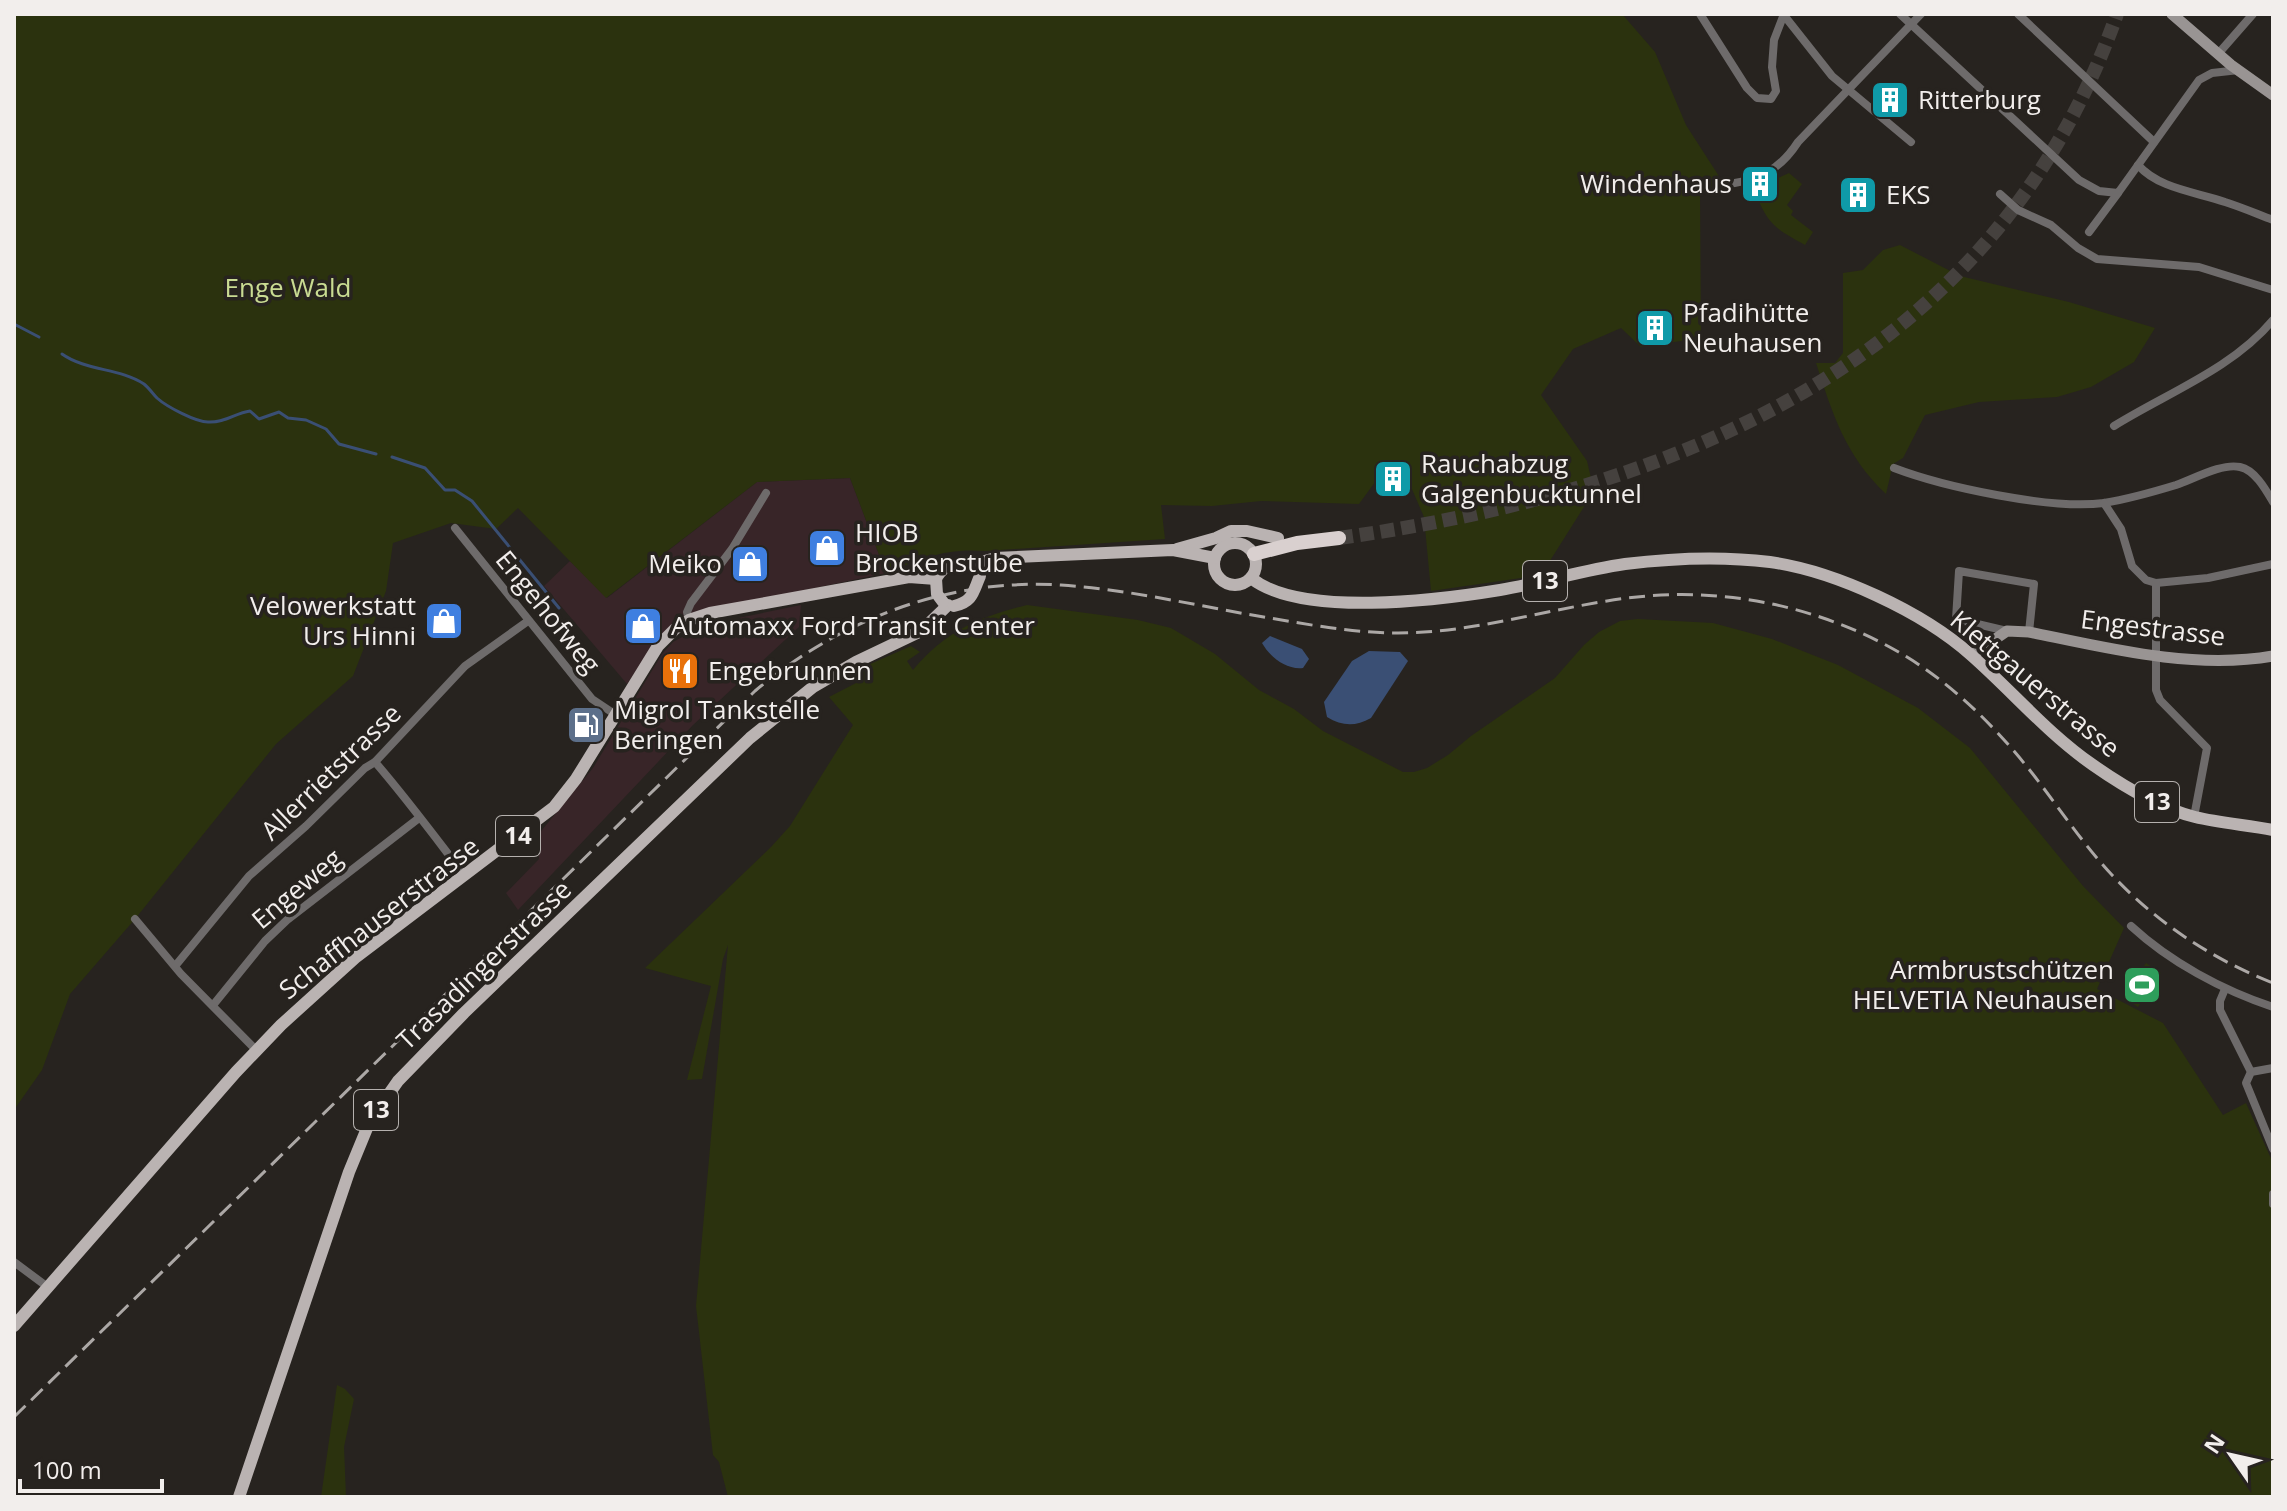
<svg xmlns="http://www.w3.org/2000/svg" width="2287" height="1511" viewBox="0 0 2287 1511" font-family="'Open Sans',sans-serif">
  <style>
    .commercial { fill: #382528 }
    .green { fill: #2b320e }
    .water { fill: #3a4f74 }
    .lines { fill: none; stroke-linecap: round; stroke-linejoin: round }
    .stream { stroke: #3a4f74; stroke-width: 3 }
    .highway-tunnel { stroke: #45413e; stroke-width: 14; stroke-dasharray: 14 7; stroke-linecap: butt }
    .street { stroke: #6e6b6b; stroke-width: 8 }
    .secondary { stroke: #999493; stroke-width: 11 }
    .primary { stroke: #bab3b2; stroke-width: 12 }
    .highway { stroke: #d9d0cf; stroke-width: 14 }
    .rail { stroke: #aca8a6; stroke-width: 3; stroke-dasharray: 16 8; stroke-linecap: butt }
    .primary-bridge { stroke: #bab3b2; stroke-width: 12 }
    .labels { text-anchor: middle; stroke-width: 7; stroke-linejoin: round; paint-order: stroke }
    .shield { fill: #27231f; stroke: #b5b1ae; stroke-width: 2 }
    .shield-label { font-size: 24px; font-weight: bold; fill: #f2eeec }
    .poi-label { font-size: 26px; fill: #f2eeec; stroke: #27231f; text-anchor: start }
    .park-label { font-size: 26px; fill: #c9db92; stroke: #27231f }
    .street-label { font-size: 26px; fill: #f2eeec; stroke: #27231f }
  </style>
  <rect width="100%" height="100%" fill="#27231f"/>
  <g class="commercial">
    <path d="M 850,478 L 886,573 L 697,613 L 645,658 L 627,684 L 544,586 L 570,561 L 607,598 L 757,482 Z"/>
    <path d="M 801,605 L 799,627 L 693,725 L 518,910 L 506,893 L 539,859 L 537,836 L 593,768 L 662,654 L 673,642 L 704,625 Z"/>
  </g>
  <g class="green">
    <path d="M 14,14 L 1622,14 L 1655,52 L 1686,125 L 1724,184 L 1700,191 L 1701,338 L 1641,347 L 1621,328 L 1573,349 L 1541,395 L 1587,461 L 1594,491 L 1541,575 L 1431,591 L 1424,517 L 1405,473 L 1389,463 L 1359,504 L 1261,501 L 1212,506 L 1161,505 L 1165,539 L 985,551 C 945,548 923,558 886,573 L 850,478 L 757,482 L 606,598 L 518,508 L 496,529 L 451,523 L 393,543 L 386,591 L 353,676 L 276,744 L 135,919 L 70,994 L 42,1070 L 14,1110 Z"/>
    <path d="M 1789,173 L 1802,184 L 1787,205 L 1793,211 L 1791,215 L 1813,232 L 1805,245 C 1778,230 1769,226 1757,197 L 1767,183 Z"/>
    <path d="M 1900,245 L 1960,276 L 2069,302 L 2155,328 L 2134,362 L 2091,387 L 2057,397 L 1979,402 L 1925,415 L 1903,458 L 1893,464 L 1886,494 C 1845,455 1833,415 1816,363 L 1835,363 L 1843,353 L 1843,273 L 1863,270 L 1883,250 Z"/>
    <path d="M 1027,605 L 1138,620 L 1171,628 L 1215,654 L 1259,690 L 1294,709 L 1323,731 L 1403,772 L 1414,772 L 1427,768 L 1448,755 L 1471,736 L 1555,678 L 1584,645 L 1599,632 L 1620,621 L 1638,619 L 1713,623 L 1772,639 L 1838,665 L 1918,708 L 1970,748 L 2083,886 L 2124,928 L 2097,989 L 2163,1023 L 2223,1115 L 2246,1103 L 2273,1163 L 2273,1497 L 728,1497 L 719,1462 L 713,1455 L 696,1306 L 728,945 L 723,959 L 702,1079 L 687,1080 L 711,986 L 645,968 L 771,847 L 790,826 L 853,725 L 829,697 L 858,682 L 847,680 L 850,673 L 911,646 L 920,652 L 907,661 L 913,670 C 946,631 979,617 1027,605 Z"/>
    <path d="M 2146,963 L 2161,973 L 2138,1007 L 2123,997 Z"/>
    <path d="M 337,1385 L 345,1389 L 354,1399 L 344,1447 L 346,1497 L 321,1497 Z"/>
  </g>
  <g class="water">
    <path d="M 1270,636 L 1302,649 L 1309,659 L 1303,668 C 1286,670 1270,657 1262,643 Z"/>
    <path d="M 1369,651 L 1400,652 L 1408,661 L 1371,718 C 1355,727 1342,726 1327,717 L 1324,702 L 1352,661 Z"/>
  </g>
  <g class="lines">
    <g class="stream">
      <path d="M 14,324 L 39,337"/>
      <path d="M 62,354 C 86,371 120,368 144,384 C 149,388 153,394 157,398 C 167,407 196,422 208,422 C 225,423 235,413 250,411 L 259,419 L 279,412 L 288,418 L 306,420 L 326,429 L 339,444 L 376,454"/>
      <path d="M 392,457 L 425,468 L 445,490 L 455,490 L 472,501 L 559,608"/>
    </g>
    <path class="highway-tunnel" d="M 1339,538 C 1678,491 1995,361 2117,14"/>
    <g class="street">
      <path d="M 1700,14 L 1747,88 L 1757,98 L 1771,99 L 1776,91 L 1772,67 L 1774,40 L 1784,14"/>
      <path d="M 1783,14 L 1832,76 L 1911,142"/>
      <path d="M 1900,14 L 2079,180 L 2099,191 L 2118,193 L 2199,80 L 2212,73 L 2239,70"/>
      <path d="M 2018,14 L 2154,142"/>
      <path d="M 2218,54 L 2253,14"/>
      <path d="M 2138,165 C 2159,189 2197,192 2225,202 C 2241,207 2257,214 2273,220"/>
      <path d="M 1724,184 C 1757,182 1780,170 1798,142 L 1921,14"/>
      <path d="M 2000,194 L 2018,210 L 2051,225 L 2078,248 L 2097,259 L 2199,267 L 2273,290"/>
      <path d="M 2089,232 L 2118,193"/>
      <path d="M 2114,426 C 2167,393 2232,369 2273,320"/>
      <path d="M 1894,468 C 1944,487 2051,510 2104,503 C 2128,499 2153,492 2176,485 C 2194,479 2221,463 2240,467 C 2255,470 2266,490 2273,502"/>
      <path d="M 2104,503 L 2121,529 L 2132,566 L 2146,580 L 2156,583 L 2208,578 L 2273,564"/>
      <path d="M 455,528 L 592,699 L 616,715"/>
      <path d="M 2156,583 L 2156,690 L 2160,700 L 2207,748 L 2194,817"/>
      <path d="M 689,620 L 687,612 L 691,603 L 732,549 L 766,493"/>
      <path d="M 2007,631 L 1956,619 L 1959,571 L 2034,584 L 2029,632"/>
      <path d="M 375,762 C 407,799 435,837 465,876"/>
      <path d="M 135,919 L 181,974 L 256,1050"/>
      <path d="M 2131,926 C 2170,962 2222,990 2273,1007"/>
      <path d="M 176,965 L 249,876 L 306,826 L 365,768 L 375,762 L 465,666 L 528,621"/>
      <path d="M 2225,989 L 2220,1001 L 2220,1010 L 2251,1072"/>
      <path d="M 214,1004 L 265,941 L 287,920 L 419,818"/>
      <path d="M 2273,1068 L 2251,1072 L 2246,1083 L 2273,1149"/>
      <path d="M 2273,1194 L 2273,1204"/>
      <path d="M 14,1262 L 49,1288"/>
    </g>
    <g class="secondary">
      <path d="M 2172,14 L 2231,65 L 2273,95"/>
      <path d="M 1972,655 L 2007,631 L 2029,632 C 2107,648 2193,670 2273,656"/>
    </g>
    <g class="primary">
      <circle cx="1235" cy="564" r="21"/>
      <path d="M 1177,549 L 1216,538 L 1231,531 L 1247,531 L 1278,538"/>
      <path d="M 1251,578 C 1301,618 1439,600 1500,590 C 1542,583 1583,570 1625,564 C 1673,558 1722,556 1770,562 C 1835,571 1923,612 1971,655 C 2012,691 2048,734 2093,765 C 2123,786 2159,808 2195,817 C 2220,823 2247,825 2273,830"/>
      <path d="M 14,1326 L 236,1072 L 281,1025 L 355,958 L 554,807 L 576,779 L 658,646 L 675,629 L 689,620 L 710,613 L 909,577 L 936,579 C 944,563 954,566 969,564 C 978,564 987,560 995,558 L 1173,550 L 1215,558"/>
      <path d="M 239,1497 L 349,1172 L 370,1121 L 398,1081 L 464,1013 L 750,738 L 813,687 L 856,662 L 921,631 L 948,605"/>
    </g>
    <path class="highway" d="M 1254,554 L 1297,543 L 1339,538"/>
    <path class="rail" d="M 14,1417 L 755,691 C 841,619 948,578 1061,585 C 1123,589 1185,603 1246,614 C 1296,622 1347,633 1398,633 C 1469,633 1537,612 1607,601 C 1706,584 1807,601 1895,650 C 1947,679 1991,722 2028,768 C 2056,803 2081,842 2112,875 C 2157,923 2212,959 2273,983"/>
    <g class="primary-bridge">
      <path d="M 936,579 L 937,594 L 943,602"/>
      <path d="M 954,606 C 973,602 973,592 980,576"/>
    </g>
  </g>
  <defs>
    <symbol id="building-square" viewBox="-11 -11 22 22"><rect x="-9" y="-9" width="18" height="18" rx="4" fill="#0f9aa8" stroke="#27231f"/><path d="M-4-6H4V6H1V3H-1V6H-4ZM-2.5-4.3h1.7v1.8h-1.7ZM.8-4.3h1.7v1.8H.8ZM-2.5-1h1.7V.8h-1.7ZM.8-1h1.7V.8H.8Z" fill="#fff"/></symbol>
    <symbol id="shop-square" viewBox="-11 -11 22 22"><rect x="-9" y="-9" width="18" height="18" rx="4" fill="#3f7fe0" stroke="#27231f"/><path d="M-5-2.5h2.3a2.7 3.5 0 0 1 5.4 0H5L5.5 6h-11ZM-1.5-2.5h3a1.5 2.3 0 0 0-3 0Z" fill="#fff"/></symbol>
    <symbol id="restaurant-square" viewBox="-11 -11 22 22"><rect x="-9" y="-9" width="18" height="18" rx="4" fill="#e8710a" stroke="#27231f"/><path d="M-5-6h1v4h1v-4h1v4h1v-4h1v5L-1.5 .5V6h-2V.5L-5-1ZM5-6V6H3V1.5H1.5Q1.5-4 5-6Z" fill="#fff"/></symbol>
    <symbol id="fuel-square" viewBox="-11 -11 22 22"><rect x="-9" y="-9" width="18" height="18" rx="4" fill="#5c6f8a" stroke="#27231f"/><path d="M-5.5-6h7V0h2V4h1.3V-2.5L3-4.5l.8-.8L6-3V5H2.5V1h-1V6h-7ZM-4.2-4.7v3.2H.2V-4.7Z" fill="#fff"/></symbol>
    <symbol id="stadium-square" viewBox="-11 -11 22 22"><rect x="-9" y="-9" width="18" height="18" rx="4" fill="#2e9e5b" stroke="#27231f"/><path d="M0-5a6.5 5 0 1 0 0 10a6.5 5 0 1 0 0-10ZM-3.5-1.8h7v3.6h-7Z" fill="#fff"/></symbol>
  </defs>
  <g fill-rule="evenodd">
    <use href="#building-square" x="1868" y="78" width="44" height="44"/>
    <use href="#building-square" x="1738" y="162" width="44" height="44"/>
    <use href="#building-square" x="1836" y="173" width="44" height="44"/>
    <use href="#building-square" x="1633" y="306" width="44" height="44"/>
    <use href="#building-square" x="1371" y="457" width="44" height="44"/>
    <use href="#shop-square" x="805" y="526" width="44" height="44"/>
    <use href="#shop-square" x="728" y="542" width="44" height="44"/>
    <use href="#shop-square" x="422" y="599" width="44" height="44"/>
    <use href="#shop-square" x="621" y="604" width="44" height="44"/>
    <use href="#restaurant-square" x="658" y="649" width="44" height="44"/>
    <use href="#fuel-square" x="564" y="703" width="44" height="44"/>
    <use href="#stadium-square" x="2120" y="963" width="44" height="44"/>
  </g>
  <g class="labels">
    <g class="shield">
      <rect x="1523" y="561" width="44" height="40" rx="6"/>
      <rect x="2135" y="782" width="44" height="40" rx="6"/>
      <rect x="496" y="816" width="44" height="40" rx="6"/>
      <rect x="354" y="1090" width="44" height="40" rx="6"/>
    </g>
    <g class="shield-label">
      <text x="1545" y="589">13</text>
      <text x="2157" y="810">13</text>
      <text x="518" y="844">14</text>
      <text x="376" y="1118">13</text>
    </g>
    <g class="poi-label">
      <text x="1918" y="109">Ritterburg</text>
      <text x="1732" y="193" text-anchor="end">Windenhaus</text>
      <text x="1886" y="204">EKS</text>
      <text x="1683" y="322">Pfadihütte<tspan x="1683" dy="30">Neuhausen</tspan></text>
      <text x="1421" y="473">Rauchabzug<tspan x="1421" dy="30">Galgenbucktunnel</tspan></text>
      <text x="855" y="542">HIOB<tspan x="855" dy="30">Brockenstube</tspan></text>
      <text x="722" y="573" text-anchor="end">Meiko</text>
      <text x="416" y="615" text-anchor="end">Velowerkstatt<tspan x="416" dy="30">Urs Hinni</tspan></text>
      <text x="671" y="635">Automaxx Ford Transit Center</text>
      <text x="708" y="680">Engebrunnen</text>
      <text x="614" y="719">Migrol Tankstelle<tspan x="614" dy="30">Beringen</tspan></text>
      <text x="2114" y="979" text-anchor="end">Armbrustschützen<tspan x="2114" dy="30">HELVETIA Neuhausen</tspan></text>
    </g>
    <g class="park-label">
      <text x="288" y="297">Enge Wald</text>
    </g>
    <g class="street-label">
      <text transform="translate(548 612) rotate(51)" y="9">Engehofweg</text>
      <text transform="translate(2153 628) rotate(7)" y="9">Engestrasse</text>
      <text transform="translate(2035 684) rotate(40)" y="9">Klettgauerstrasse</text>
      <text transform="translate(331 772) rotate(-44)" y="9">Allerrietstrasse</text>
      <text transform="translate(297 889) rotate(-40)" y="9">Engeweg</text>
      <text transform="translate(379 918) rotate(-38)" y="9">Schaffhauserstrasse</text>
      <text transform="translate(484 965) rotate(-44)" y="9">Trasadingerstrasse</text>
    </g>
  </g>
  <rect width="2287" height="1511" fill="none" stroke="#f2eeec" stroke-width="32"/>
  <g transform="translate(2231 1455) rotate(304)" stroke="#27231f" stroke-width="6" paint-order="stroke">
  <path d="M0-6L14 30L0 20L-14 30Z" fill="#f2eeec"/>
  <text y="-12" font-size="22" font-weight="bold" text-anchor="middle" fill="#f2eeec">N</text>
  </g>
  <path d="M20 1479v12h142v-12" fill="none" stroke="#f2eeec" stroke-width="4"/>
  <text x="32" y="1479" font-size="24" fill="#f2eeec" stroke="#27231f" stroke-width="6" paint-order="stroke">100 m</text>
</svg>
